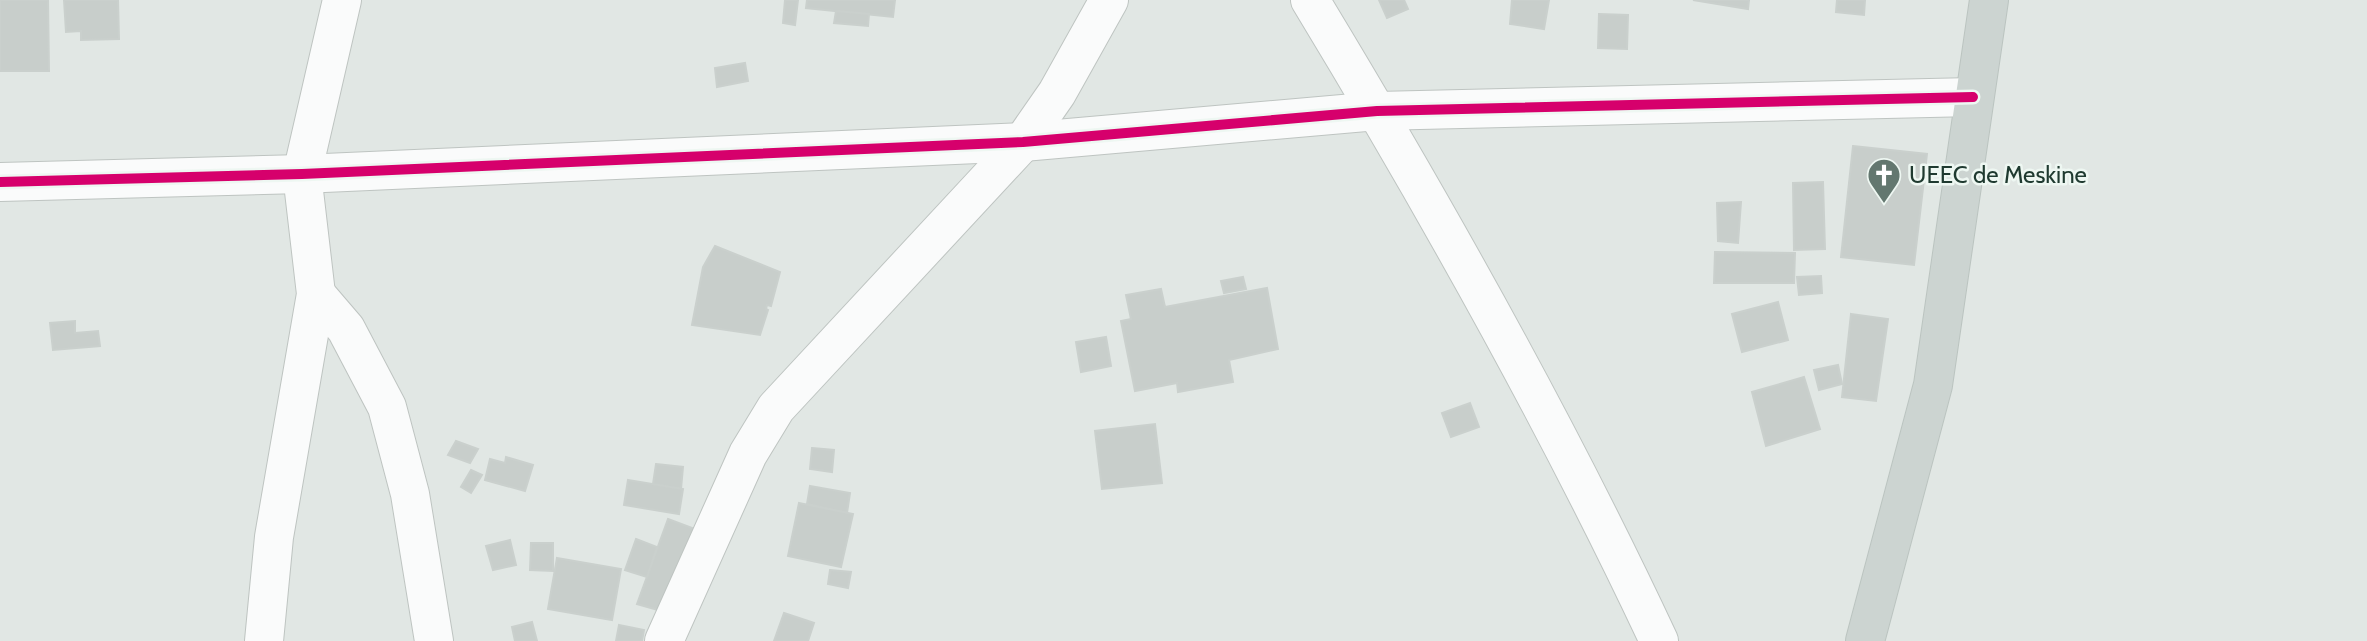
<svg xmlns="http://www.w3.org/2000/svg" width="2367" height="641" viewBox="0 0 2367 641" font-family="Cabin,sans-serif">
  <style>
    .building { fill: #c8cecb; stroke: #cad0cd; stroke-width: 2 }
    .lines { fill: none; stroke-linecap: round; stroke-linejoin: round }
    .minor-casing { stroke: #bec4c1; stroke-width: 40 }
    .major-casing { stroke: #bbc4c0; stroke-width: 40 }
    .minor { stroke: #fafbfb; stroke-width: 38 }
    .major { stroke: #ccd4d1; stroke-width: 38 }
    .cycleway-casing { stroke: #eef7f2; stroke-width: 15 }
    .cycleway { stroke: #d6006c; stroke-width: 10 }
    .labels { text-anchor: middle; stroke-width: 5; stroke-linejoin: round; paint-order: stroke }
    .poi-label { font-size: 24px; fill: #1f3a30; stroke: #eef7f2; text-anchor: start }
  </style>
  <rect width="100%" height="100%" fill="#e1e7e4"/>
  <g class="building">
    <path d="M 0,0 L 48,0 L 49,71 L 0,71 Z"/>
    <path d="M 64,0 L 118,0 L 119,39 L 81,40 L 81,31 L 66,32 Z"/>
    <path d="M 785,0 L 798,0 L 795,25 L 783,23 Z"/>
    <path d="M 807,0 L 895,0 L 893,17 L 806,8 Z"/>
    <path d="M 1379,0 L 1404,0 L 1408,9 L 1387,18 Z"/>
    <path d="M 1512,0 L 1549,0 L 1544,29 L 1510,24 Z"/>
    <path d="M 1693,0 L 1749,0 L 1748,9 Z"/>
    <path d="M 1837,0 L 1865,0 L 1864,15 L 1836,12 Z"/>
    <path d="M 836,11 L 869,14 L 868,26 L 834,23 Z"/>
    <path d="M 1599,14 L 1628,15 L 1627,49 L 1598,48 Z"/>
    <path d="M 745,63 L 748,81 L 717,87 L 715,68 Z"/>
    <path d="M 1853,146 L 1927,154 L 1914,265 L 1841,257 Z"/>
    <path d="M 1823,182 L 1825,249 L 1794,250 L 1793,183 Z"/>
    <path d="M 1741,202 L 1738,243 L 1718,241 L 1717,203 Z"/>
    <path d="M 715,246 L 780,272 L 771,306 L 767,305 L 766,309 L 768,310 L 760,335 L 692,325 L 703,267 Z"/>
    <path d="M 1715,252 L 1795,253 L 1794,283 L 1714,283 Z"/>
    <path d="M 1821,276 L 1822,293 L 1799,295 L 1797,277 Z"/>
    <path d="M 1243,277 L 1246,289 L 1224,293 L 1221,281 Z"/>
    <path d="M 1267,288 L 1278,349 L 1229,360 L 1233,382 L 1178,392 L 1177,383 L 1135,391 L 1121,321 L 1131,319 L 1126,295 L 1161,289 L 1165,307 Z"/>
    <path d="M 1778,302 L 1788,340 L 1742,352 L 1732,314 Z"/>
    <path d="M 1851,314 L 1888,319 L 1876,401 L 1842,397 Z"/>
    <path d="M 75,321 L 75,333 L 98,331 L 100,346 L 53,350 L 50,323 Z"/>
    <path d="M 1106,337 L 1111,366 L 1081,372 L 1076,342 Z"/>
    <path d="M 1838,365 L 1842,384 L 1819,390 L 1814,370 Z"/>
    <path d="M 1804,377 L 1820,429 L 1766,446 L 1752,392 Z"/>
    <path d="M 1470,403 L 1479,427 L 1451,437 L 1442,413 Z"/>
    <path d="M 1155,424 L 1162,483 L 1102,489 L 1095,431 Z"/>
    <path d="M 456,441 L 478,449 L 470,463 L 448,455 Z"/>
    <path d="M 812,448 L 834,450 L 832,472 L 810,469 Z"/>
    <path d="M 506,457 L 533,465 L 525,491 L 485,480 L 490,459 L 505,463 Z"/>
    <path d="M 656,464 L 683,467 L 681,489 L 653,484 Z"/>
    <path d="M 471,470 L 482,475 L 471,493 L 461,487 Z"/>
    <path d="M 628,480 L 683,489 L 679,514 L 624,505 Z"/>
    <path d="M 810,486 L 850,493 L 847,513 L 807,504 Z"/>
    <path d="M 799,503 L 853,514 L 841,567 L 788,556 Z"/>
    <path d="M 668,519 L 695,529 L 665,612 L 637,604 Z"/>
    <path d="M 636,539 L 657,547 L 647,577 L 625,570 Z"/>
    <path d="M 510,540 L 516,565 L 493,570 L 486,546 Z"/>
    <path d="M 531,543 L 553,543 L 553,571 L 530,570 Z"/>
    <path d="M 557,558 L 621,569 L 612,620 L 548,609 Z"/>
    <path d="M 830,570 L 851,572 L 848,588 L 828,584 Z"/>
    <path d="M 784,613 L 814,623 L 808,641 L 774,641 Z"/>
    <path d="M 532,622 L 537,641 L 515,641 L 512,627 Z"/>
    <path d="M 619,625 L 644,630 L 642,641 L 616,641 Z"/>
  </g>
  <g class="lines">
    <defs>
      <g id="minor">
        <path d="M 1310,0 C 1436,208 1556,421 1659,641"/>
        <path d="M 0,182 L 302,174 L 1023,142 L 1377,111 L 1973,97"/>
        <path d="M 316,294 L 346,329 L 387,407 L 410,494 L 434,641"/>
        <path d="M 264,641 L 274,537 L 316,294 L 302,174 L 342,0"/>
        <path d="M 664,641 L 748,454 L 776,408 L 1023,142 L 1057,93 L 1109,0"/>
      </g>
      <path id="major" d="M 1865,641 L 1933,385 L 1989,0"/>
    </defs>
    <use href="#minor" class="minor-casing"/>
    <use href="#major" class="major-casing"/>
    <use href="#minor" class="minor"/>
    <use href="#major" class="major"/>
    <defs>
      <path id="cycleway" d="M 0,182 L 302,174 L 1023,142 L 1377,111 L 1973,97"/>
    </defs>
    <use href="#cycleway" class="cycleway-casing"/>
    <use href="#cycleway" class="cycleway"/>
  </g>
  <defs>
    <symbol id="church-pin" viewBox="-11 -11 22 30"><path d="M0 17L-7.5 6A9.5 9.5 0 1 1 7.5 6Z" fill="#63776f" stroke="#eef7f2"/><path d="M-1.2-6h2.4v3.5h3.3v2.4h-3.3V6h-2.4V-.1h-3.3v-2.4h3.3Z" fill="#fff"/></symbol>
  </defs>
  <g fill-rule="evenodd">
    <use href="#church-pin" x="1865" y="156" width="38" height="52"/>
  </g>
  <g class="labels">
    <g class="poi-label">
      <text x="1909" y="183">UEEC de Meskine</text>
    </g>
  </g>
</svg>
